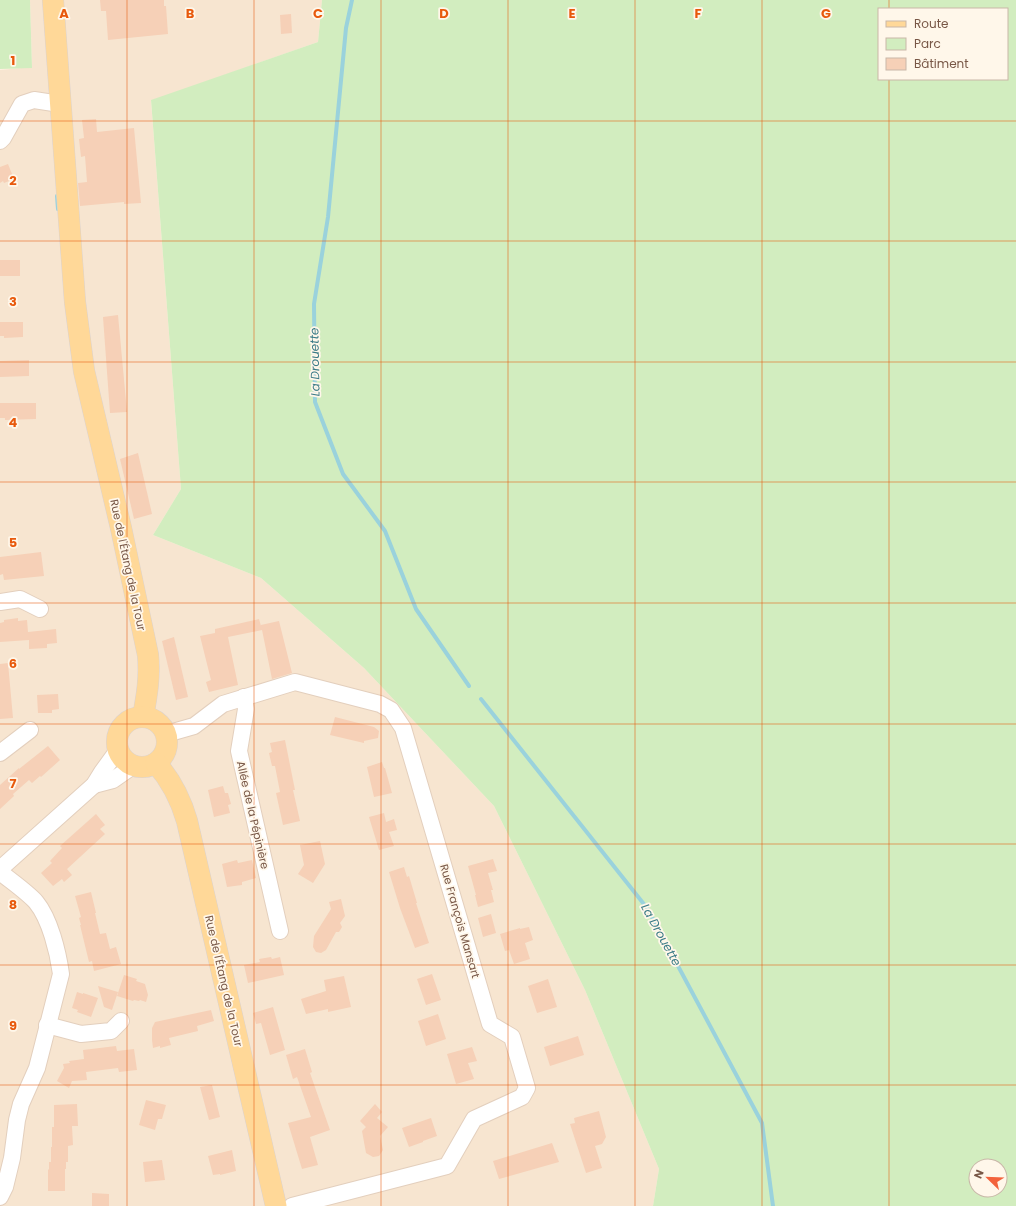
<svg xmlns="http://www.w3.org/2000/svg" width="1016" height="1206" viewBox="0 0 1016 1206" font-family="Poppins,sans-serif">
  <style>
    .residential { fill: #f7e5d0 }
    .green { fill: #d2edbf; fill-rule: evenodd }
    .lines { fill: none; stroke-linecap: round; stroke-linejoin: round }
    .stream { stroke: #9ad2dc; stroke-width: 4 }
    .building { fill: #f6d0b7 }
    .minor-casing { stroke: #e3cfbd; stroke-width: 18 }
    .major-casing { stroke: #dcd3cf; stroke-width: 22 }
    .minor { stroke: #fff; stroke-width: 16 }
    .major { stroke: #ffd898; stroke-width: 21 }
    .grid { fill: none; stroke: #e8590c; stroke-width: 1; stroke-opacity: 0.55 }
    .labels { text-anchor: middle; stroke-width: 3.5; stroke-linejoin: round; paint-order: stroke }
    .street-label { font-size: 11px; fill: #785746; stroke: #fff7ea }
    .water-label { font-size: 12px; font-style: italic; fill: #3b7b87; stroke: #fff7ea }
    .grid-label { font-size: 13px; text-anchor: middle; font-weight: bold; fill: #e8590c; stroke: #fff7ea; stroke-width: 3.5; stroke-linejoin: round; paint-order: stroke }
  </style>
  <rect width="100%" height="100%" fill="#fef3e2"/>
  <path class="residential" d="M 30,0 L 322,0 L 318,42 L 151,101 L 181,489 L 153,535 L 261,578 L 364,668 L 494,806 L 585,990 L 659,1169 L 653,1206 L 0,1206 L 0,70 L 32,67 Z"/>
  <g class="green">
    <path d="M 0,0 L 30,0 L 32,68 L 0,69 Z"/>
    <path d="M 322,0 L 1016,0 L 1016,1206 L 653,1206 L 659,1169 L 585,990 L 494,806 L 364,668 L 261,578 L 153,535 L 181,489 L 151,100 L 318,42 ZM 879,9 L 1007,9 L 1007,79 L 879,79 ZM 976,1166 L 1000,1166 L 1000,1190 L 976,1190 Z"/>
  </g>
  <g class="lines">
    <g class="stream">
      <path d="M 352,0 L 346,28 L 328,217 L 314,304 L 315,402 L 343,474 L 385,531 L 416,609 L 469,686"/>
      <path d="M 57,196 L 58,209"/>
      <path d="M 481,699 L 647,908 L 762,1123 L 773,1206"/>
    </g>
  </g>
  <g class="building">
    <path d="M 100,0 L 164,0 L 164,6 L 166,6 L 168,34 L 108,40 L 106,11 L 101,11 Z"/>
    <path d="M 291,14 L 292,33 L 281,34 L 280,15 Z"/>
    <path d="M 96,119 L 97,132 L 134,128 L 141,203 L 124,204 L 124,202 L 80,206 L 78,183 L 87,182 L 85,156 L 81,157 L 79,139 L 84,138 L 82,120 Z"/>
    <path d="M 8,164 L 14,179 L 4,183 L 3,181 L 0,183 L 0,167 Z"/>
    <rect x="0" y="260" width="20" height="16"/>
    <path d="M 118,315 L 127,412 L 110,413 L 103,317 Z"/>
    <path d="M 0,322 L 23,322 L 23,337 L 4,338 L 4,336 L 0,336 Z"/>
    <path d="M 29,360 L 29,376 L 0,377 L 0,361 Z"/>
    <path d="M 0,403 L 36,403 L 36,419 L 5,420 L 5,418 L 0,418 Z"/>
    <path d="M 138,453 L 152,514 L 134,519 L 120,459 Z"/>
    <path d="M 41,552 L 44,576 L 4,580 L 3,574 L 0,575 L 0,557 Z"/>
    <path d="M 18,618 L 18,621 L 27,620 L 28,632 L 56,629 L 57,643 L 47,644 L 47,648 L 29,649 L 29,640 L 0,642 L 0,623 L 4,622 L 4,620 Z"/>
    <path d="M 259,619 L 261,626 L 261,625 L 279,621 L 292,673 L 272,679 L 262,630 L 228,637 L 238,685 L 209,692 L 206,682 L 211,680 L 200,636 L 215,633 L 215,629 Z"/>
    <path d="M 174,637 L 188,697 L 176,700 L 162,641 Z"/>
    <path d="M 8,663 L 13,718 L 0,719 L 0,664 Z"/>
    <path d="M 58,694 L 59,709 L 52,710 L 52,713 L 38,713 L 37,695 Z"/>
    <path d="M 335,717 L 374,727 L 379,731 L 378,738 L 364,741 L 364,743 L 330,735 Z"/>
    <path d="M 285,740 L 295,790 L 293,790 L 300,821 L 283,825 L 276,793 L 280,792 L 275,766 L 272,766 L 269,753 L 272,752 L 270,743 Z"/>
    <path d="M 48,746 L 60,760 L 41,777 L 40,776 L 32,783 L 29,780 L 13,794 L 14,796 L 0,809 L 0,785 L 19,768 L 19,769 Z"/>
    <path d="M 382,762 L 384,768 L 385,768 L 392,793 L 374,797 L 367,767 Z"/>
    <path d="M 223,786 L 225,793 L 228,793 L 231,804 L 228,805 L 230,813 L 214,817 L 208,790 Z"/>
    <path d="M 384,813 L 386,822 L 394,819 L 397,830 L 389,832 L 394,846 L 379,850 L 369,817 Z"/>
    <path d="M 96,814 L 105,825 L 100,829 L 105,834 L 67,869 L 72,875 L 64,882 L 62,879 L 53,886 L 41,873 L 52,863 L 50,861 L 62,848 L 60,846 Z"/>
    <path d="M 320,841 L 325,864 L 313,883 L 298,874 L 304,865 L 300,845 Z"/>
    <path d="M 493,859 L 497,871 L 488,873 L 493,890 L 491,890 L 494,902 L 478,907 L 475,895 L 476,895 L 468,866 Z"/>
    <path d="M 237,860 L 238,863 L 252,860 L 256,878 L 242,882 L 242,885 L 227,887 L 222,864 Z"/>
    <path d="M 404,867 L 407,877 L 409,876 L 417,903 L 416,903 L 429,943 L 415,948 L 400,908 L 389,872 Z"/>
    <path d="M 91,892 L 96,913 L 95,913 L 100,934 L 106,933 L 110,949 L 116,947 L 121,964 L 94,971 L 92,961 L 89,962 L 80,925 L 81,925 L 79,918 L 81,917 L 75,896 Z"/>
    <path d="M 341,899 L 345,916 L 340,923 L 342,927 L 339,932 L 336,932 L 326,950 L 321,953 L 316,952 L 313,947 L 314,936 L 331,909 L 329,902 Z"/>
    <path d="M 491,914 L 496,933 L 483,937 L 478,918 Z"/>
    <path d="M 529,927 L 533,940 L 525,943 L 530,959 L 514,964 L 509,950 L 505,951 L 500,934 L 520,928 L 520,929 Z"/>
    <path d="M 271,957 L 272,959 L 280,957 L 284,975 L 248,983 L 244,965 L 260,962 L 259,959 Z"/>
    <path d="M 432,974 L 441,1000 L 426,1005 L 417,979 Z"/>
    <path d="M 124,975 L 137,979 L 136,981 L 145,984 L 148,995 L 146,1002 L 140,1000 L 139,1001 L 134,1000 L 133,1001 L 117,996 Z"/>
    <path d="M 344,976 L 351,1007 L 328,1012 L 328,1009 L 306,1014 L 301,999 L 326,991 L 324,980 Z"/>
    <path d="M 548,979 L 557,1007 L 537,1013 L 528,986 Z"/>
    <path d="M 98,986 L 118,992 L 112,1010 L 104,1007 Z"/>
    <path d="M 77,992 L 83,994 L 83,993 L 98,998 L 91,1017 L 77,1012 L 78,1010 L 72,1008 Z"/>
    <path d="M 273,1007 L 285,1050 L 270,1055 L 261,1023 L 256,1024 L 253,1013 Z"/>
    <path d="M 211,1010 L 214,1021 L 197,1026 L 198,1031 L 169,1038 L 171,1045 L 160,1048 L 160,1046 L 153,1048 L 152,1040 L 152,1028 L 155,1022 Z"/>
    <path d="M 438,1014 L 446,1039 L 426,1046 L 418,1021 Z"/>
    <path d="M 578,1036 L 584,1055 L 550,1066 L 544,1047 Z"/>
    <path d="M 116,1046 L 117,1051 L 134,1049 L 137,1070 L 119,1072 L 118,1068 L 86,1072 L 87,1080 L 72,1081 L 69,1088 L 57,1081 L 64,1068 L 63,1064 L 70,1063 L 69,1061 L 84,1059 L 83,1050 Z"/>
    <path d="M 472,1047 L 477,1061 L 468,1063 L 474,1079 L 456,1084 L 447,1054 Z"/>
    <path d="M 305,1049 L 312,1072 L 310,1073 L 330,1130 L 310,1137 L 318,1165 L 302,1169 L 288,1123 L 311,1117 L 297,1077 L 293,1079 L 286,1055 Z"/>
    <path d="M 212,1085 L 220,1117 L 209,1120 L 200,1087 Z"/>
    <path d="M 146,1100 L 166,1105 L 162,1119 L 158,1119 L 155,1130 L 139,1125 Z"/>
    <path d="M 77,1104 L 78,1126 L 72,1126 L 73,1145 L 68,1146 L 68,1162 L 66,1162 L 66,1169 L 65,1169 L 65,1191 L 48,1191 L 48,1170 L 49,1169 L 49,1162 L 51,1162 L 51,1147 L 52,1147 L 52,1127 L 54,1127 L 54,1105 Z"/>
    <path d="M 375,1104 L 382,1112 L 377,1118 L 388,1127 L 380,1136 L 383,1150 L 379,1156 L 373,1157 L 366,1153 L 362,1131 L 366,1127 L 360,1121 Z"/>
    <path d="M 599,1111 L 606,1137 L 602,1144 L 595,1146 L 602,1168 L 586,1173 L 570,1124 L 575,1123 L 574,1118 Z"/>
    <path d="M 431,1118 L 437,1136 L 423,1141 L 423,1142 L 409,1147 L 402,1128 Z"/>
    <path d="M 552,1143 L 559,1162 L 499,1179 L 493,1161 Z"/>
    <path d="M 232,1150 L 236,1171 L 220,1175 L 220,1174 L 213,1175 L 208,1156 Z"/>
    <path d="M 162,1160 L 165,1180 L 145,1182 L 143,1162 Z"/>
    <path d="M 92,1193 L 109,1194 L 109,1206 L 92,1206 Z"/>
  </g>
  <g class="lines">
    <defs>
      <g id="minor">
        <path d="M 0,141 L 3,138 L 22,104 L 34,100 L 60,104"/>
        <path d="M 0,602 L 20,599 L 40,609"/>
        <path d="M 244,697 L 246,709 L 239,751 L 280,931"/>
        <path d="M 166,734 L 194,726 L 223,704 L 295,682 L 380,704 L 391,710 L 403,728 L 490,1024 L 512,1037 L 527,1088 L 522,1097 L 474,1119 L 447,1166 L 292,1206"/>
        <path d="M 0,753 L 30,730"/>
        <path d="M 94,785 L 113,780 L 133,766"/>
        <path d="M 0,869 L 94,785 L 102,772 L 118,750"/>
        <path d="M 0,872 C 11,881 27,892 36,902 C 50,919 58,952 61,974 L 37,1068 L 21,1104 L 17,1120 L 12,1158 L 5,1187 L 0,1197"/>
        <path d="M 47,1025 L 81,1034 L 111,1031 L 121,1021"/>
      </g>
      <g id="major">
        <path d="M 53,0 L 75,302 L 84,371 L 121,528 L 148,655 C 150,677 147,695 143,717"/>
        <circle cx="142" cy="742" r="25"/>
        <path d="M 156,763 C 170,779 181,800 187,821 L 276,1206"/>
      </g>
    </defs>
    <use href="#minor" class="minor-casing"/>
    <use href="#major" class="major-casing"/>
    <use href="#minor" class="minor"/>
    <use href="#major" class="major"/>
  </g>
  <path class="grid" d="M 127,0 L 127,1206M 254,0 L 254,1206M 381,0 L 381,1206M 508,0 L 508,1206M 635,0 L 635,1206M 762,0 L 762,1206M 889,0 L 889,9M 889,79 L 889,1206M 0,121 L 1016,121M 0,241 L 1016,241M 0,362 L 1016,362M 0,482 L 1016,482M 0,603 L 1016,603M 0,724 L 1016,724M 0,844 L 1016,844M 0,965 L 1016,965M 0,1085 L 1016,1085"/>
  <g class="labels">
    <g class="street-label">
      <text transform="translate(128 565) rotate(78)" y="4">Rue de l'Étang de la Tour</text>
      <text transform="translate(253 815) rotate(77)" y="4">Allée de la Pépinière</text>
      <text transform="translate(460 921) rotate(74)" y="4">Rue François Mansart</text>
      <text transform="translate(224 981) rotate(77)" y="4">Rue de l'Étang de la Tour</text>
    </g>
    <g class="water-label">
      <text transform="translate(315 362) rotate(-91)" y="4">La Drouette</text>
      <text transform="translate(661 935) rotate(61)" y="4">La Drouette</text>
    </g>
  </g>
  <g class="grid-label">
    <text x="64" y="18">A</text>
    <text x="190" y="18">B</text>
    <text x="318" y="18">C</text>
    <text x="444" y="18">D</text>
    <text x="572" y="18">E</text>
    <text x="698" y="18">F</text>
    <text x="826" y="18">G</text>
    <text x="13" y="65">1</text>
    <text x="13" y="185">2</text>
    <text x="13" y="306">3</text>
    <text x="13" y="427">4</text>
    <text x="13" y="547">5</text>
    <text x="13" y="668">6</text>
    <text x="13" y="788">7</text>
    <text x="13" y="909">8</text>
    <text x="13" y="1030">9</text>
  </g>
  <rect x="878" y="8" width="130" height="72" fill="#fff7ea" stroke="#c9b7a8"/>
  <rect x="886" y="21" width="20" height="6" fill="#ffd898" stroke="#c9b7a8"/>
  <text x="914" y="28" font-size="12" fill="#785746">Route</text>
  <rect x="886" y="38" width="20" height="12" fill="#d2edbf" stroke="#c9b7a8"/>
  <text x="914" y="48" font-size="12" fill="#785746">Parc</text>
  <rect x="886" y="58" width="20" height="12" fill="#f6d0b7" stroke="#c9b7a8"/>
  <text x="914" y="68" font-size="12" fill="#785746">Bâtiment</text>
  <g transform="translate(988 1178) rotate(293)"><circle r="19" fill="#fff7ea" stroke="#c9b7a8"/>
  <path d="M0-3L7 15L0 10L-7 15Z" fill="#f3633c"/>
  <text y="-6" font-size="11" font-weight="bold" text-anchor="middle" fill="#785746">N</text>
  </g>
</svg>
